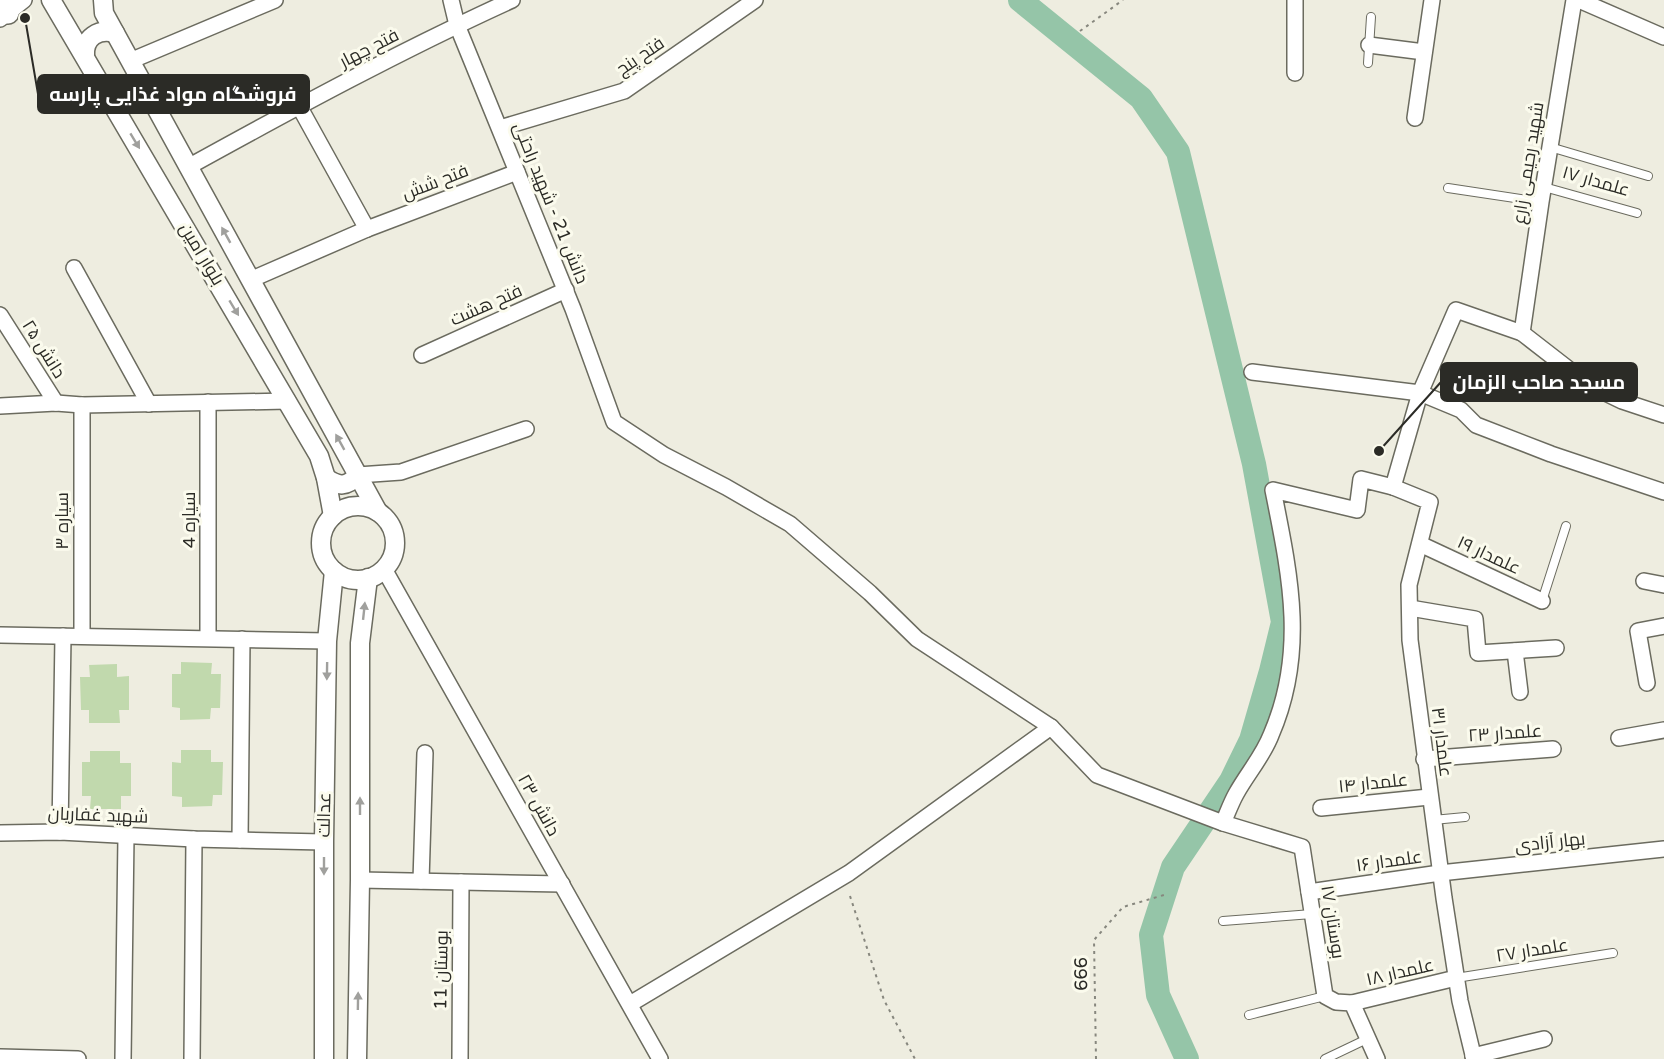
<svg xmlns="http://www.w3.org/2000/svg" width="1664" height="1059" viewBox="0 0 1664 1059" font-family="'Varela Round',Cairo,sans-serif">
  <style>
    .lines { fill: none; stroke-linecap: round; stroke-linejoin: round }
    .river { stroke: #95c5a8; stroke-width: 24 }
    .building { fill: #c1d9ad }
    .service-casing { stroke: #6b6b5f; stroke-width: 10 }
    .minor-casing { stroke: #6b6b5f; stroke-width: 18 }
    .tertiary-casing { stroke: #6b6b5f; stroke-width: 21 }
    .secondary-casing { stroke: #6b6b5f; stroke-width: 24 }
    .path { stroke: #87877e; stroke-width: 2; stroke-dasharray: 3 4.5; stroke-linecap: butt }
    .service { stroke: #fff; stroke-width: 8 }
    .minor { stroke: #fff; stroke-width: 15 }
    .tertiary { stroke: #fff; stroke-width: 18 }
    .secondary { stroke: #fff; stroke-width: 21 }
    .oneway { fill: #a0a09d }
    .labels { text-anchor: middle; stroke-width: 6; stroke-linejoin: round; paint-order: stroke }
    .street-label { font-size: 18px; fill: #2b2b26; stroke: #fbfbed }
    .leader { fill: none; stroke: #2b2b26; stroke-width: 2 }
    .callout-dot { fill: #2b2b26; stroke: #fbfbed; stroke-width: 2 }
    .callout { fill: #2b2b26; stroke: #2b2b26; stroke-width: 2 }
    .callout-label { font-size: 20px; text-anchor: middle; font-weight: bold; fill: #fff }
  </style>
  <rect width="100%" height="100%" fill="#eeede0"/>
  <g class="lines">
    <path class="river" d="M 1020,0 L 1141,98 L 1178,152 L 1254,464 L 1283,622 L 1271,671 L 1251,740 L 1231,781 L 1173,867 L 1151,935 L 1158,995 L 1187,1059"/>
  </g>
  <g class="building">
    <path d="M 181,662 L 212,663 L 211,674 L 221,674 L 220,708 L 211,708 L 210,719 L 180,720 L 180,708 L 172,707 L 172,674 L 181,674 Z"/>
    <path d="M 117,664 L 117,677 L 129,676 L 129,710 L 119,710 L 120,723 L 89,723 L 89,710 L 81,710 L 80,677 L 90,677 L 89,665 Z"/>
    <path d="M 181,750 L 211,750 L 211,762 L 223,762 L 222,795 L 213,795 L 212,806 L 182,807 L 182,797 L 172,796 L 172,762 L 181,763 Z"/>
    <path d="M 90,751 L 120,751 L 120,763 L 131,763 L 131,796 L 121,796 L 121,809 L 90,809 L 91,796 L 82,796 L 82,762 L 90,762 Z"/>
  </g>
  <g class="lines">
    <defs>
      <g id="service">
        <path d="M 1368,63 L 1371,17"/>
        <path d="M 1550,147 L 1648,176"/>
        <path d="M 1544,187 L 1637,213"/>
        <path d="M 1448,188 L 1541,202"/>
        <path d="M 1542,601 L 1566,526"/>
        <path d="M 1433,820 L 1465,817"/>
        <path d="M 1223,921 L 1312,914"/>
        <path d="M 1456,978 L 1613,953"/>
        <path d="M 1249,1015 L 1325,996"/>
        <path d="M 1325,1059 L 1367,1039"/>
      </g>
      <g id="minor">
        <path d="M 451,0 L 457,25 L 573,309 L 614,422 L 664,455 L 726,487 L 790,524 L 870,593 L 917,639 L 1051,727 L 1097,775 L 1223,823 L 1302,847 L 1325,996 L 1336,1002 L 1352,1003 L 1377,1059"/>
        <path d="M 1295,0 L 1295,73"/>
        <path d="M 1579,0 L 1664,37"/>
        <path d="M 0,19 L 24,0"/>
        <path d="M 1369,45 L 1424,52"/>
        <path d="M 130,61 L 275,0"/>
        <path d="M 1415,118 L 1432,0"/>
        <path d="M 500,128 L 624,91 L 755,0"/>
        <path d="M 188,167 C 295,108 402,50 512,0"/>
        <path d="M 367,229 L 517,172"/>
        <path d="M 74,268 L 149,404"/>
        <path d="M 250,280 L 367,229 L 299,106"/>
        <path d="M 0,315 L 56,403"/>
        <path d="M 1522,333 L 1541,202 L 1574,0"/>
        <path d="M 422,355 L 566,290"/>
        <path d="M 1252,372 L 1420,393 L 1461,410 L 1476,425 L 1551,454 L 1664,492"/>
        <path d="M 0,406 L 56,403 L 82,405 L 288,401"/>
        <path d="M 358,475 L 401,472 L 526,429"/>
        <path d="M 1393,487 L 1420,393 L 1456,310 L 1522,333 L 1589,385 L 1622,401 L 1664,415"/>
        <path d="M 1420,544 L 1542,601"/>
        <path d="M 384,569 L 660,1059"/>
        <path d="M 1644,581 L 1664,585"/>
        <path d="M 1410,608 L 1475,619 L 1478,653 L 1556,648"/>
        <path d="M 0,635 L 327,641"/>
        <path d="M 82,636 L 82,405"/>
        <path d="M 208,638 L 208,402"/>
        <path d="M 1515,651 L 1520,692"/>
        <path d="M 1647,683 L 1638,631 L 1664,626"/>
        <path d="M 1619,738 L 1664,730"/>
        <path d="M 1424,759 L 1553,749"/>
        <path d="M 1321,808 L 1429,797"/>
        <path d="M 1223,823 C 1227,814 1231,803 1236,794 C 1247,774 1263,756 1271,735 C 1307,652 1290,575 1273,490 L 1357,510 L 1361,479 L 1393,487 L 1430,502 L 1409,585 L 1410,640 L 1444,898 L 1460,1001 L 1474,1059"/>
        <path d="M 60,832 L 63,636"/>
        <path d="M 0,833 L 60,832 L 194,839 L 324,842"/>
        <path d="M 240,840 L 242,639"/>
        <path d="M 360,880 L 562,884"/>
        <path d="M 421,881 L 425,753"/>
        <path d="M 1309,892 L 1440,873 L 1664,849"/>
        <path d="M 1352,1003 L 1456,978"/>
        <path d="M 630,1004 L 849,873 L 1051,727"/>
        <path d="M 1473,1056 L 1544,1039"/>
        <path d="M 0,1057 L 78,1059"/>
        <path d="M 123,1059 L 126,836"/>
        <path d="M 192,1059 L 194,839"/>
        <path d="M 460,1059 L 461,882"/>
      </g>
      <g id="tertiary">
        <path d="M 51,0 L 319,456 L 326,478 L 333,516"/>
        <path d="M 103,0 L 104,13 L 378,512"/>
        <path d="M 85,55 C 84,38 98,28 115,33"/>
        <path d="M 326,478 C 339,487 347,487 358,475"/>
        <circle cx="358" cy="543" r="37"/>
        <path d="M 324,1059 L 324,842 L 327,641 L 334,571"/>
        <path d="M 357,1059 L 360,880 L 360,643 L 368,578"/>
      </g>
      <path id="secondary" d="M 0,1 L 8,13"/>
    </defs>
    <use href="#service" class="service-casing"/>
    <use href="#minor" class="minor-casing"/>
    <use href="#tertiary" class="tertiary-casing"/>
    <use href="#secondary" class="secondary-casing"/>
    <g class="path">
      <path d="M 1080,31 L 1123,0"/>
      <path d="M 850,896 L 884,1000 L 915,1059"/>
      <path d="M 1096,1059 L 1094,940 L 1123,907 L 1164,895"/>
    </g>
    <use href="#service" class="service"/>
    <use href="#minor" class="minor"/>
    <use href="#tertiary" class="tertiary"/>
    <use href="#secondary" class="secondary"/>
  </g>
  <defs><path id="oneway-solid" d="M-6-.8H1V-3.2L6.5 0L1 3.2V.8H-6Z" transform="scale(1.5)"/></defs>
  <g class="oneway">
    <use href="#oneway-solid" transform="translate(135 141) rotate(59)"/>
    <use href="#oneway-solid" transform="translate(226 235) rotate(-119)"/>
    <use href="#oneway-solid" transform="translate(234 308) rotate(59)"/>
    <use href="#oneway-solid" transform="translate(340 442) rotate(-119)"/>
    <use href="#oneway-solid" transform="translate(364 611) rotate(-84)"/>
    <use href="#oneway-solid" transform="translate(327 671) rotate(91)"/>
    <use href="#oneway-solid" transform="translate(360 806) rotate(-90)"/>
    <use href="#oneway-solid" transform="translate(324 866) rotate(90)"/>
    <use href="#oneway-solid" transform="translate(358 1001) rotate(-89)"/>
  </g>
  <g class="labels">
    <g class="street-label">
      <text transform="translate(369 48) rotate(-27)" y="6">فتح چهار</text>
      <text transform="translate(640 56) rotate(-34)" y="6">فتح پنج</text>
      <text transform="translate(1528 163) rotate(-81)" y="6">شهید رحیمی زارع</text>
      <text transform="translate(1596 181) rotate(16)" y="6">علمدار ۱۷</text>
      <text transform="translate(435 182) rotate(-21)" y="6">فتح شش</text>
      <text transform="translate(551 203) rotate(68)" y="6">دانش 21 - شهید راحتی</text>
      <text transform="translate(202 254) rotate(59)" y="6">بلوار امین</text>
      <text transform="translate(486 305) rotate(-24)" y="6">فتح هشت</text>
      <text transform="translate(44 349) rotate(58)" y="6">دانش ۲۵</text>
      <text transform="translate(189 520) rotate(-90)" y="6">سیاره 4</text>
      <text transform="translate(62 521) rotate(-90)" y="6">سیاره ۳</text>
      <text transform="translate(1489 555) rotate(25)" y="6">علمدار ۱۹</text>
      <text transform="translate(1505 733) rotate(-4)" y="6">علمدار ۲۳</text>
      <text transform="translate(1442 742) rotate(83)" y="6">علمدار ۳۱</text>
      <text transform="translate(1373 783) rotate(-6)" y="6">علمدار ۱۴</text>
      <text transform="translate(539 805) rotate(61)" y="6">دانش ۲۳</text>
      <text transform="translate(98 815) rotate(2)" y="6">شهید غفاریان</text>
      <text transform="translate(324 815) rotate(-89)" y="6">عدالت</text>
      <text transform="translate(1550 842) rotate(-6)" y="6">بهار آزادی</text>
      <text transform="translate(1389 861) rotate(-8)" y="6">علمدار ۱۶</text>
      <text transform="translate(1333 922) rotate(81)" y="6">بوستان ۱۷</text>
      <text transform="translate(1532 950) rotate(-9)" y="6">علمدار ۲۷</text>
      <text transform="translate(441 970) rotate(-89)" y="6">بوستان 11</text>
      <text transform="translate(1400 972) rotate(-13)" y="6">علمدار ۱۸</text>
      <text transform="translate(1081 974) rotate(-91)" y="6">666</text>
    </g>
  </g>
  <path class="leader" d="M25 18L38 94M1379 451L1441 382"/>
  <g class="callout-dot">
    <circle cx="25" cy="18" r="6"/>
    <circle cx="1379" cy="451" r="6"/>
  </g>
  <g class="callout">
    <rect x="38" y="75" width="271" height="38" rx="6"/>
    <rect x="1441" y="363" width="196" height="38" rx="6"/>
  </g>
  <g class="callout-label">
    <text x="173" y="101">فروشگاه مواد غذایی پارسه</text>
    <text x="1539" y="389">مسجد صاحب الزمان</text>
  </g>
</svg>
